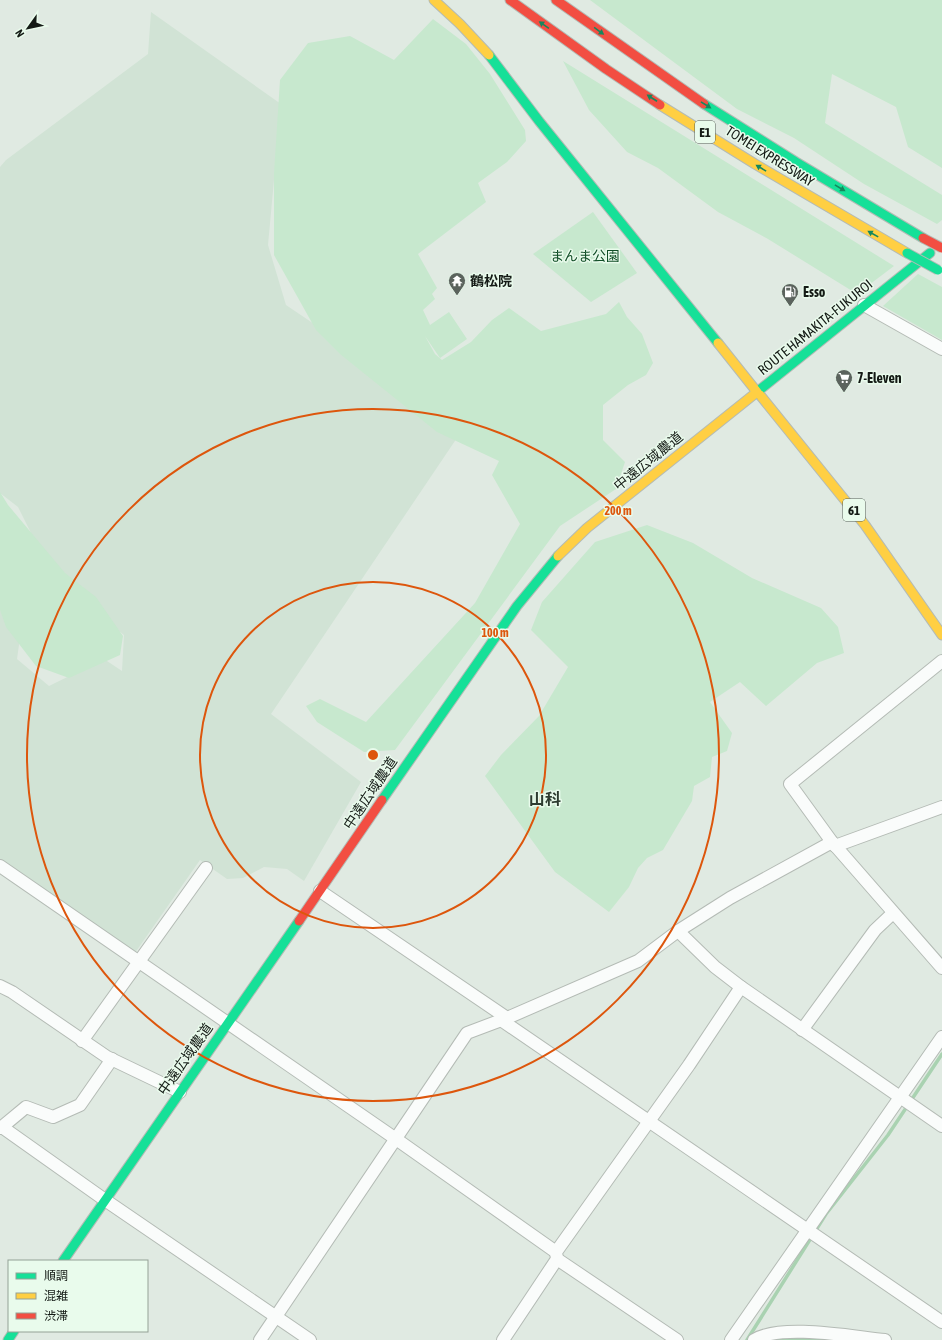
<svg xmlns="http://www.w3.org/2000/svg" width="942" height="1340" viewBox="0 0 942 1340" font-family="'Asap Condensed','Noto Sans JP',sans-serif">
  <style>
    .built { fill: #d1e3d5 }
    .green { fill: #c7e8ce }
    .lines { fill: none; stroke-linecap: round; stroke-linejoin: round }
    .stream { stroke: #a9d2b1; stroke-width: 3.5 }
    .street-casing { stroke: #b4bbb5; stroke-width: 14 }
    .fast-casing { stroke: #b4bbb5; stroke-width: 11 }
    .slow-casing { stroke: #b4bbb5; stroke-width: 11 }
    .jam-casing { stroke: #b4bbb5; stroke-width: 11 }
    .street { stroke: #fafcfb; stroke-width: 12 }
    .fast { stroke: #16e098; stroke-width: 9 }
    .slow { stroke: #ffcf43; stroke-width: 9 }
    .jam { stroke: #f24e42; stroke-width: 9 }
    .fast-bridge-casing { stroke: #b4bbb5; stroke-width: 11; stroke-linecap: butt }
    .jam-bridge-casing { stroke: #b4bbb5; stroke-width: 11; stroke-linecap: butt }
    .fast-bridge { stroke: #16e098; stroke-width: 9 }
    .jam-bridge { stroke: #f24e42; stroke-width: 9 }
    .oneway { fill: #15875d }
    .ring { fill: none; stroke: #dd560c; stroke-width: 2 }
    .labels { text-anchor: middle; stroke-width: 3; stroke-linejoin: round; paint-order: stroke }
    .shield { fill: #e9fbec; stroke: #545e56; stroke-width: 1 }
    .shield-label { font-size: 13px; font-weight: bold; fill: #141a15 }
    .street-label { font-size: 14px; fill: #141a15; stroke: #e9fbec }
    .park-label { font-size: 14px; fill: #104d26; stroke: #e9fbec }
    .poi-label { font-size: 14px; font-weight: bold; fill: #141a15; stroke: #e9fbec; text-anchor: start }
    .quarter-label { font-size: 16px; font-weight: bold; fill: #2d3c30; stroke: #e9fbec }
    .centre { fill: #dd560c; stroke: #e9fbec; stroke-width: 2 }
    .ring-label { font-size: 12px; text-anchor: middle; font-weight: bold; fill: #dd560c; stroke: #e9fbec; stroke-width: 3; stroke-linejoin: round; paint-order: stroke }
  </style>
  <rect width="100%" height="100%" fill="#e0eae2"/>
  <path class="built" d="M 151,12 L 281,104 L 268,245 L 286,305 L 465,426 L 271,714 L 361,782 L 304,881 L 287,869 L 264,867 L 243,878 L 227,879 L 200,860 L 132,957 L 0,865 L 0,586 L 25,601 L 17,659 L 49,686 L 104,659 L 122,671 L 124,635 L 53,577 L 18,507 L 0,493 L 0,167 L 6,160 L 148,54 Z"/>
  <g class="green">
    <path d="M 590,0 L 942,0 L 942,168 L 908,147 L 896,107 L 832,74 L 825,123 L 942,195 L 942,220 L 937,224 L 864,184 L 794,138 L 737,109 Z"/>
    <path d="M 433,19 L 466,44 L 490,74 L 525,130 L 526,141 L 507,162 L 478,183 L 486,202 L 418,254 L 437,288 L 432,294 L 435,299 L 423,310 L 430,325 L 449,312 L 467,339 L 440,358 L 425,336 L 435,354 L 442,360 L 471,342 L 492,320 L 509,308 L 541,331 L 606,314 L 619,302 L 627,317 L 642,334 L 653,363 L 646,375 L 628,385 L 603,405 L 603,440 L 625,462 L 616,489 L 560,526 L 395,750 L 364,752 L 317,722 L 306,706 L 320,699 L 366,722 L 475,603 L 520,524 L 492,475 L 499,461 L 437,432 L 340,354 L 316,330 L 274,255 L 274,173 L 280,80 L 308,43 L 350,36 L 394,60 Z"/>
    <path d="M 563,61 L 894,266 L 857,294 L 768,239 L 718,212 L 658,168 L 627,152 L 589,110 Z"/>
    <path d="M 593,212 L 637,273 L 591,302 L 533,254 Z"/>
    <path d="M 918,274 L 942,287 L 942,340 L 883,306 Z"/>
    <path d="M 0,492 L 8,505 L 65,573 L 96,597 L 123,636 L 120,655 L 69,678 L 36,666 L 6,627 L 0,610 Z"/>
    <path d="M 647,525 L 693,543 L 752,578 L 821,608 L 838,627 L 844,653 L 817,663 L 766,706 L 740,682 L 710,702 L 732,733 L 727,751 L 712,757 L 710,777 L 694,786 L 692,801 L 663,850 L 647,858 L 638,868 L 629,887 L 609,912 L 555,872 L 485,776 L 501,755 L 539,716 L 568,667 L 531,630 L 542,602 L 595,542 Z"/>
  </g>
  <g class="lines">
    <g class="stream">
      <path d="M 747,1340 L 826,1214 L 888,1135 L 942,1054"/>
      <path d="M 773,1340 L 809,1338 L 829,1340"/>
    </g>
    <defs>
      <g id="street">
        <path d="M 864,305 L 942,349"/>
        <path d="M 942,661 L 790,784 L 832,842 L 942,968"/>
        <path d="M 835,846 L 942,807"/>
        <path d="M 0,866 L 396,1139 L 556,1252"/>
        <path d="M 320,891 L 507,1018"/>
        <path d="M 678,931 L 715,967 L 741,987 L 942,1126"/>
        <path d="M 0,986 L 12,992 L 107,1057 L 180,1092"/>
        <path d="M 501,1020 L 942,1322"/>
        <path d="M 802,1030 L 875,930 L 893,913"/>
        <path d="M 82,1041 L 206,868"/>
        <path d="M 2,1127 L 26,1107 L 53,1117 L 80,1105 L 112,1059"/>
        <path d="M 0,1128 L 2,1127 L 105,1200 L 310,1340"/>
        <path d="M 557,1259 L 677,1340"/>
        <path d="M 260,1340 L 467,1033 L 507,1018 L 638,961 L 678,931 L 730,898 L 832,842"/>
        <path d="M 503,1340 L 557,1259 L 556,1252 L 689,1065 L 741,987"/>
        <path d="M 731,1340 L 942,1037"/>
        <path d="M 754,1340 C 781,1323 853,1337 885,1340"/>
      </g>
      <g id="fast">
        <path d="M 489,55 L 539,121 L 718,343"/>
        <path d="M 704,104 L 796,162 L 923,238"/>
        <path d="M 760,395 L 757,392 L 930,253"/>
        <path d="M 382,800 L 517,606 L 558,556"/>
        <path d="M 63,1261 L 299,921"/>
        <path d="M 8,1340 L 14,1331"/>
      </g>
      <g id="slow">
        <path d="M 434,0 L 460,24 L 489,55"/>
        <path d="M 660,105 L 755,164 L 907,253"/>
        <path d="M 760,395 L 865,525 L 942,635"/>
        <path d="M 558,556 L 587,528 L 757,392 L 718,343"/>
      </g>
      <g id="jam">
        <path d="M 510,0 L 606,69 L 660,105"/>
        <path d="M 556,0 L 704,104"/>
        <path d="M 299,921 L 382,800"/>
      </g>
    </defs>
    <use href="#street" class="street-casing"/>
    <use href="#fast" class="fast-casing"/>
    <use href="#slow" class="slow-casing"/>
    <use href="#jam" class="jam-casing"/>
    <use href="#street" class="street"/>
    <use href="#fast" class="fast"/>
    <use href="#slow" class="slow"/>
    <use href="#jam" class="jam"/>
    <defs>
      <path id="fast-bridge" d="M 907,253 L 938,270"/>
      <path id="jam-bridge" d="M 923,238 L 942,248"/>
    </defs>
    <use href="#fast-bridge" class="fast-bridge-casing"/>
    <use href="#jam-bridge" class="jam-bridge-casing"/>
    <use href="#fast-bridge" class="fast-bridge"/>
    <use href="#jam-bridge" class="jam-bridge"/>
  </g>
  <defs><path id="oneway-solid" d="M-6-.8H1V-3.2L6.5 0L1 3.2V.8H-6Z"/></defs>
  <g class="oneway">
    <use href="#oneway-solid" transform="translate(544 25) rotate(-145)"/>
    <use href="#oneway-solid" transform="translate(599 31) rotate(36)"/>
    <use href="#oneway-solid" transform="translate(652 98) rotate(-147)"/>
    <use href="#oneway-solid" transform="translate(706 105) rotate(32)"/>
    <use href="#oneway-solid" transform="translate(761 168) rotate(-149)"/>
    <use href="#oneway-solid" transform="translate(840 188) rotate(31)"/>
    <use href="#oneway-solid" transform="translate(873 234) rotate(-151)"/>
  </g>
  <g class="ring">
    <circle cx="373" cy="755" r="173"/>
    <circle cx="373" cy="755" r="346"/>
  </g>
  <defs>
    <symbol id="temple-pin" viewBox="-11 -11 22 30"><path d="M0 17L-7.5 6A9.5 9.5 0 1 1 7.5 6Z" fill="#5b635d" stroke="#e9fbec"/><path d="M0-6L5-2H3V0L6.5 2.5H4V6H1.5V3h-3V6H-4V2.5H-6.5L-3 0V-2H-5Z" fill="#fff"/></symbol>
    <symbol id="fuel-pin" viewBox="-11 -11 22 30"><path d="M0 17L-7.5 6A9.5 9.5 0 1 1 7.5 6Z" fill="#5b635d" stroke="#e9fbec"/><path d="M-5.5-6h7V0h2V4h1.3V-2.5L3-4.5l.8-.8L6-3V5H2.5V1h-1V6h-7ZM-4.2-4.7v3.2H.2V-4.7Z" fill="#fff"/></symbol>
    <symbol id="supermarket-pin" viewBox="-11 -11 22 30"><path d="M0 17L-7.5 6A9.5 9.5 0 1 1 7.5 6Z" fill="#5b635d" stroke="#e9fbec"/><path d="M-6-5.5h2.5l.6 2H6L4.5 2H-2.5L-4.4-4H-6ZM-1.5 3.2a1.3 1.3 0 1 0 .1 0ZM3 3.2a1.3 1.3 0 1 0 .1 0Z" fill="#fff"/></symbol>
  </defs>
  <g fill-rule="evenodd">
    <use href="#temple-pin" x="447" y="271" width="20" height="27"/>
    <use href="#fuel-pin" x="780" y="282" width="20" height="27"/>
    <use href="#supermarket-pin" x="834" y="368" width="20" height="27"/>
  </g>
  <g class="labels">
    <g class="shield">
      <rect x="695" y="121" width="20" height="22" rx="3"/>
      <rect x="843" y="499" width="22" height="22" rx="3"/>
    </g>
    <g class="shield-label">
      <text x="705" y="137">E1</text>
      <text x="854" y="515">61</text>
    </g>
    <g class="street-label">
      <text transform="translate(770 156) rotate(32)" y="5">TOMEI EXPRESSWAY</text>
      <text transform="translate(815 327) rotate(-39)" y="5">ROUTE HAMAKITA-FUKUROI</text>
      <text transform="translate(648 461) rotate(-39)" y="5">中遠広域農道</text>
      <text transform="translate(370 793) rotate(-56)" y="5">中遠広域農道</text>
      <text transform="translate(185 1059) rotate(-55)" y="5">中遠広域農道</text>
    </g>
    <g class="park-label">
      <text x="585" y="261">まんま公園</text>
    </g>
    <g class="poi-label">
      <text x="470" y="286">鶴松院</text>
      <text x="803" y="297">Esso</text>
      <text x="857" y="383">7-Eleven</text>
    </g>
    <g class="quarter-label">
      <text x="545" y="805">山科</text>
    </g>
  </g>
  <circle cx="373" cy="755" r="6" class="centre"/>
  <g class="ring-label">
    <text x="618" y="515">200 m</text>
    <text x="495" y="637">100 m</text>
  </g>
  <rect x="8" y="1260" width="140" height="72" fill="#e9fbec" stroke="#94a196"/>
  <rect x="16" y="1273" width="20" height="6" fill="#16e098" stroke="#94a196"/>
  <text x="44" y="1280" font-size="12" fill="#141a15">順調</text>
  <rect x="16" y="1293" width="20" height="6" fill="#ffcf43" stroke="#94a196"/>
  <text x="44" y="1300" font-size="12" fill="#141a15">混雑</text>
  <rect x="16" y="1313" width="20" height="6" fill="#f24e42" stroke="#94a196"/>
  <text x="44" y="1320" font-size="12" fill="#141a15">渋滞</text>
  <g transform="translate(28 28) rotate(237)" stroke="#e9fbec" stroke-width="3" paint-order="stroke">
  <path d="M0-3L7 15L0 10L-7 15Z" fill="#141a15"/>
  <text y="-6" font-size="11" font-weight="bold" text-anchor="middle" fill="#141a15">N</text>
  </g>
</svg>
